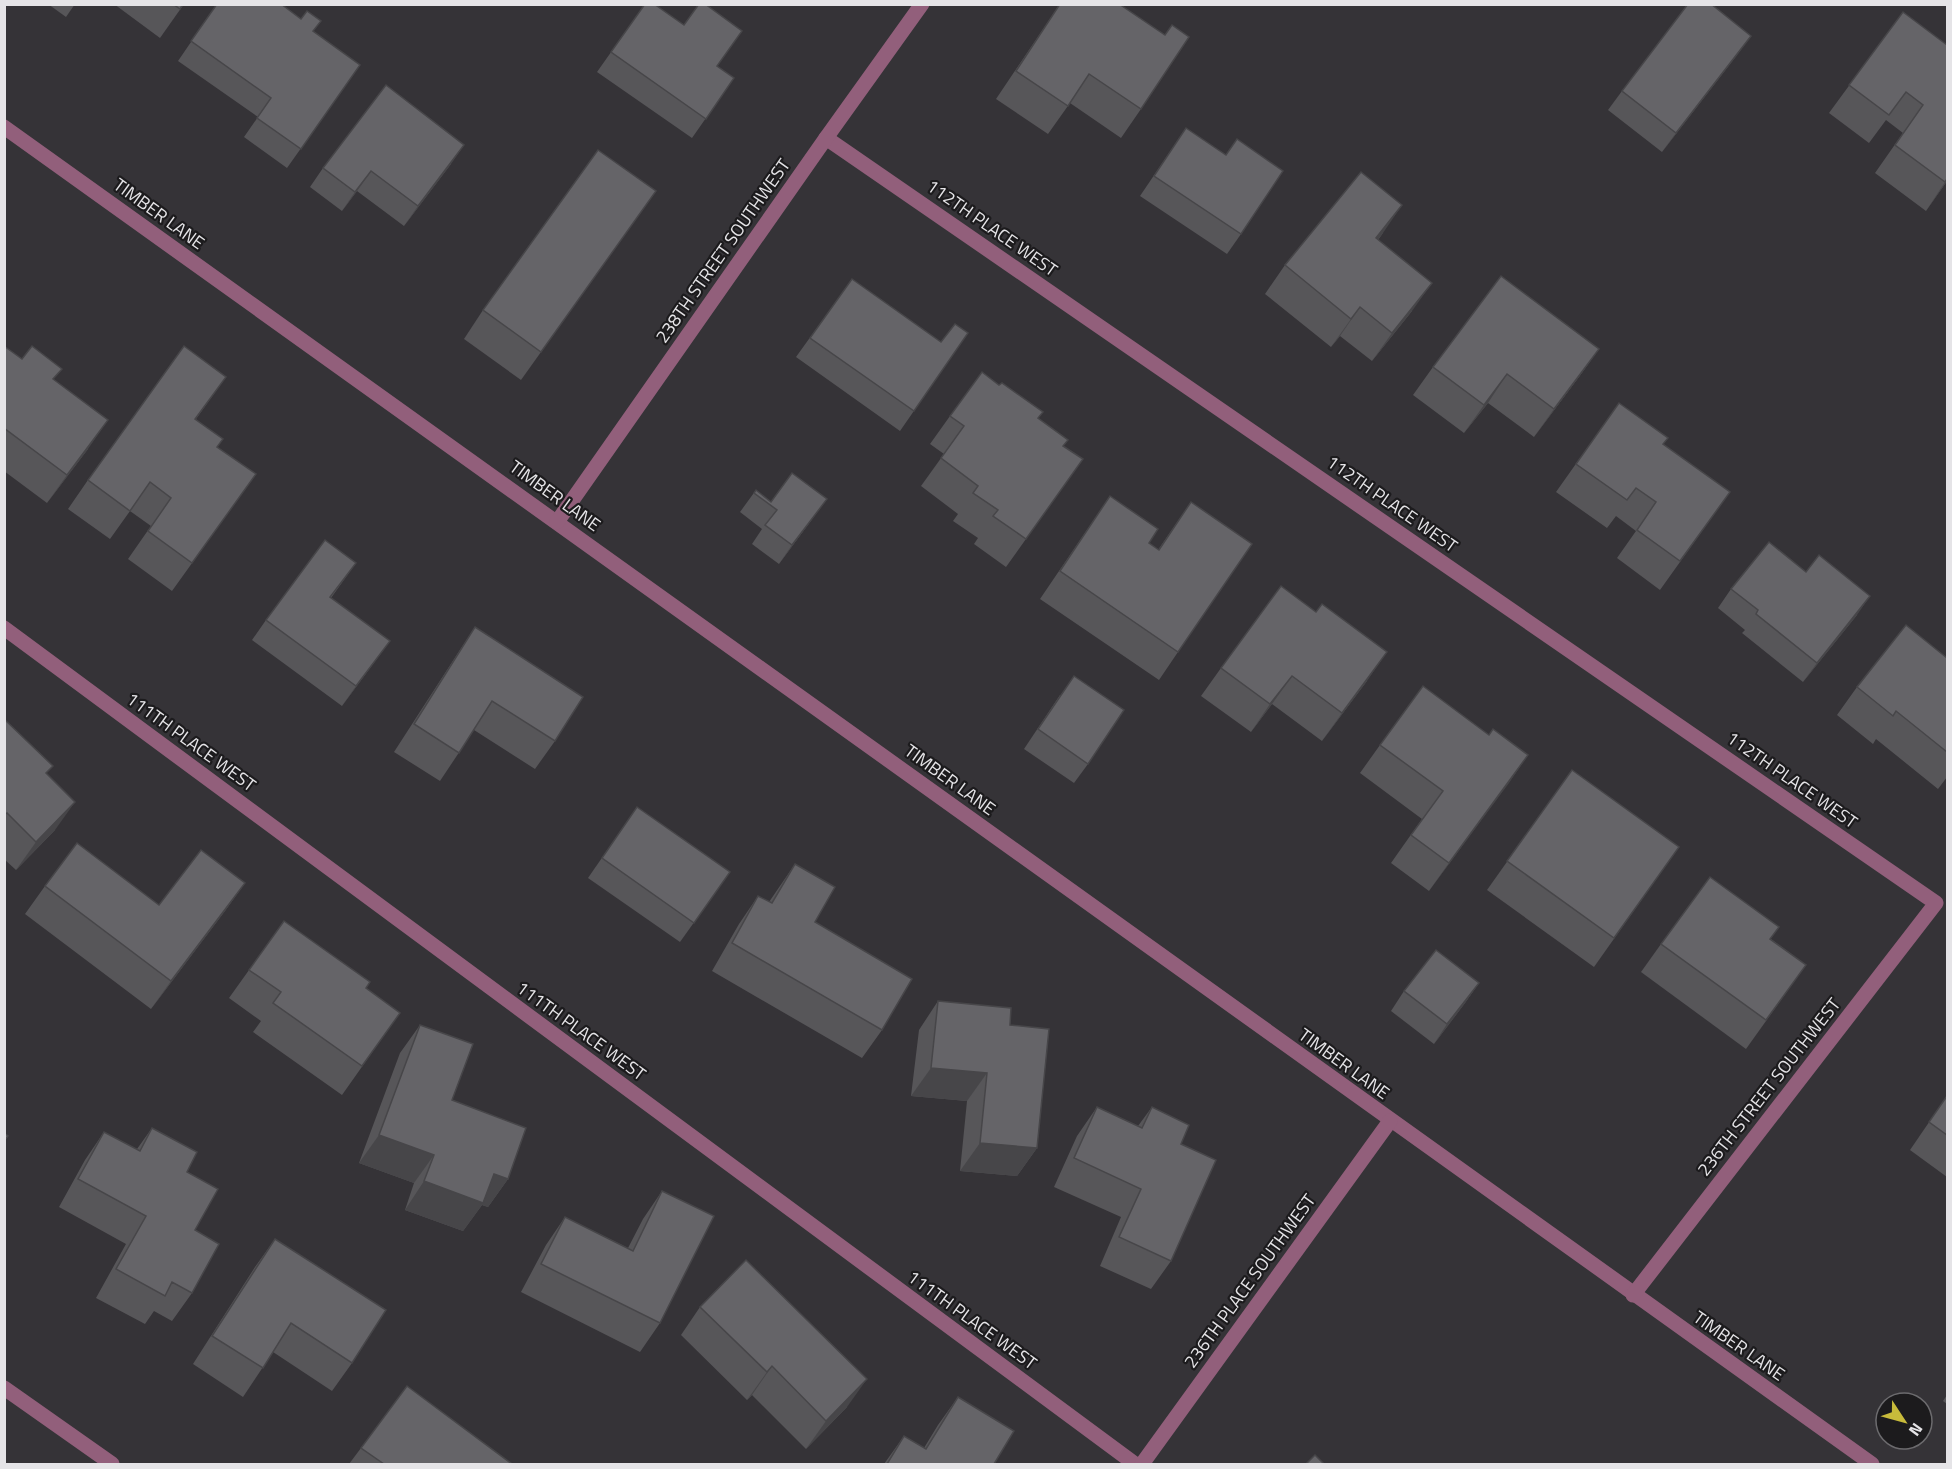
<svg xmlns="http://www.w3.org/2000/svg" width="1952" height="1469" viewBox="0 0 1952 1469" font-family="'Titillium Web',sans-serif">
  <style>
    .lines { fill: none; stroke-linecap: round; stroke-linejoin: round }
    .minor { stroke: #925f7b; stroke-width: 15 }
    .wall { fill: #575659 }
    .shaded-wall { fill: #474649 }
    .building { fill: #656468; stroke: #474649; stroke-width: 1.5 }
    .labels { text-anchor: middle; stroke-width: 4.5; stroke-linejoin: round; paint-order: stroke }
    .street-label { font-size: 18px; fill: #e5e4e7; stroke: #1c1b1d }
  </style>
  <rect width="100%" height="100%" fill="#353337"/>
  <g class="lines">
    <g class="minor">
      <path d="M 4,127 L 1872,1464"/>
      <path d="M 826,138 L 1936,903 L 1633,1295"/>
      <path d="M 557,522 L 826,138 L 922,4"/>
      <path d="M 4,628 L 1135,1464"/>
      <path d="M 4,1388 L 112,1464"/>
      <path d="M 1142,1464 L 1390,1121"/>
    </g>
  </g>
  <g class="wall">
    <path d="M 48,4 L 75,4 L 66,17 Z"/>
    <path d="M 114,4 L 184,4 L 160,38 Z"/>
    <path d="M 217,4 L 314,32 L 360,65 L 287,168 L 244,137 L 258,117 L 178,61 Z"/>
    <path d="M 645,4 L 717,66 L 734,78 L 692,138 L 597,72 Z"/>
    <path d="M 1060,4 L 1119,4 L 1141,109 L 1121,138 L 1070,103 L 1048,134 L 996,99 Z"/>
    <path d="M 1903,12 L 1947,181 L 1926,211 L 1875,173 L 1903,133 L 1886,120 L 1869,143 L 1829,113 Z"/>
    <path d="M 1737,55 L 1662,152 L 1608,110 L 1622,91 Z"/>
    <path d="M 1186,128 L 1226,155 L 1241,234 L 1227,254 L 1140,196 Z"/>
    <path d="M 451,164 L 404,226 L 357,191 L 342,211 L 310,187 L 323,168 Z"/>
    <path d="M 656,191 L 521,380 L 464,339 L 483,310 Z"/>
    <path d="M 1383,233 L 1378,240 L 1412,311 L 1372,361 L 1340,336 L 1331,347 L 1265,294 L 1285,265 Z"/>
    <path d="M 852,279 L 941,342 L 968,333 L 900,431 L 796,357 Z"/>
    <path d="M 4,346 L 22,359 L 54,380 L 88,449 L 47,503 L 4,471 Z"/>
    <path d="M 1599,349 L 1579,377 L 1534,437 L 1488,403 L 1464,433 L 1413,395 L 1433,367 Z"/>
    <path d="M 226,377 L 196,419 L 217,447 L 256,474 L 172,591 L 128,559 L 151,526 L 130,511 L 110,539 L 68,509 L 88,480 Z"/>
    <path d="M 1619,403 L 1663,444 L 1730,492 L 1660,590 L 1617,558 L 1636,531 L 1616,516 L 1607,528 L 1556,492 Z"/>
    <path d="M 950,416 L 1038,418 L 1063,446 L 1083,459 L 1006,567 L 974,544 L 978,538 L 953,521 L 958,514 L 921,486 L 944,454 L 930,444 Z"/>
    <path d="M 756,490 L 771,502 L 813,518 L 779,564 L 752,544 L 762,529 L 740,512 Z"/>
    <path d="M 1110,496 L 1149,543 L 1158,550 L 1191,502 L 1178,652 L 1159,680 L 1040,599 Z"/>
    <path d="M 356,563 L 331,598 L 390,641 L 342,706 L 252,640 L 266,620 Z"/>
    <path d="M 1731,589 L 1857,615 L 1803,682 L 1742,633 L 1745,630 L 1718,608 Z"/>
    <path d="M 475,627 L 555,741 L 535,769 L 474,730 L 440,781 L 394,752 L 456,656 Z"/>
    <path d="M 1947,658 L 1947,777 L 1938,789 L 1876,739 L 1873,744 L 1837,715 L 1857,687 Z"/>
    <path d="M 1221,668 L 1367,681 L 1322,741 L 1272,704 L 1251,732 L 1201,696 Z"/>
    <path d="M 1060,695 L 1088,764 L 1074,783 L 1024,749 Z"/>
    <path d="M 4,719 L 47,774 L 55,830 L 16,870 L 4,859 Z"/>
    <path d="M 1380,745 L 1528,755 L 1429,891 L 1391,863 L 1422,819 L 1360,773 Z"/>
    <path d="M 1572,770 L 1679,847 L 1594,967 L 1487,890 Z"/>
    <path d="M 637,807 L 730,872 L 680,942 L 588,878 Z"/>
    <path d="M 795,864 L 815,922 L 882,1030 L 862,1058 L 712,971 L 739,924 L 758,896 L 769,902 Z"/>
    <path d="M 245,883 L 225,911 L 151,1009 L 25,914 L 45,886 L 159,905 Z"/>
    <path d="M 284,921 L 366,988 L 400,1013 L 342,1095 L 253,1032 L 261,1021 L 229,998 Z"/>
    <path d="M 1771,939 L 1806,965 L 1746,1049 L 1641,972 L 1661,944 Z"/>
    <path d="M 1479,983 L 1465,1003 L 1434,1044 L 1391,1011 L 1404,991 Z"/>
    <path d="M 938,1001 L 1010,1025 L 1037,1148 L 1017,1176 L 960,1171 L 967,1101 L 911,1096 L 919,1030 Z"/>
    <path d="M 420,1025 L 452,1100 L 508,1179 L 488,1207 L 482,1205 L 463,1231 L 405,1210 L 414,1183 L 359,1163 L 400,1053 Z"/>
    <path d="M 1947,1096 L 1947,1177 L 1910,1150 Z"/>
    <path d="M 1097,1107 L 1138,1126 L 1152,1107 L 1181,1144 L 1171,1261 L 1151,1289 L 1100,1266 L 1121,1217 L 1054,1187 L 1077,1136 Z"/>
    <path d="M 152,1128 L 187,1172 L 195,1230 L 192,1293 L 172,1321 L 154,1311 L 145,1324 L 96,1298 L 126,1244 L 59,1207 L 85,1160 L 104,1132 L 137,1149 Z"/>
    <path d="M 662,1191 L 660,1323 L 640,1352 L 521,1292 L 546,1245 L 565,1217 L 628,1248 L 643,1219 Z"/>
    <path d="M 275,1239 L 352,1363 L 332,1391 L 273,1352 L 243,1397 L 193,1364 L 255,1267 Z"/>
    <path d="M 700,1307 L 847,1407 L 806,1449 L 752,1395 L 747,1400 L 681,1335 Z"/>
    <path d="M 1947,1395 L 1947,1404 L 1943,1401 Z"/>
    <path d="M 958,1397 L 994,1464 L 884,1464 L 904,1436 L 924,1448 L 938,1425 Z"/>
    <path d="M 361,1448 L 512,1464 L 349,1464 Z"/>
  </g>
  <g class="shaded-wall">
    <path d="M 1751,36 L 1737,55 L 1662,152 L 1676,133 Z"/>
    <path d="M 464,145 L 451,164 L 404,226 L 418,206 Z"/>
    <path d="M 371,171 L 357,191 L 342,211 L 355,192 Z"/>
    <path d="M 1947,179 L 1947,181 L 1926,211 Z"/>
    <path d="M 1402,205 L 1383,233 L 1357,267 L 1376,238 Z"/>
    <path d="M 1432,283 L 1412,311 L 1372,361 L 1392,333 Z"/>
    <path d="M 1360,307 L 1340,336 L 1331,347 L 1351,319 Z"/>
    <path d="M 1599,349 L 1579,377 L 1534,437 L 1554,409 Z"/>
    <path d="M 1507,374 L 1488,403 L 1464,433 L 1484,405 Z"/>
    <path d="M 108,420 L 88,449 L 47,503 L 67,475 Z"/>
    <path d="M 827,499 L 813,518 L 779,564 L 792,545 Z"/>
    <path d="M 1870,596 L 1857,615 L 1803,682 L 1817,663 Z"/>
    <path d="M 390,641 L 376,660 L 342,706 L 356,686 Z"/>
    <path d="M 1387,652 L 1367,681 L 1322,741 L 1342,713 Z"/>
    <path d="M 1292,676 L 1272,704 L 1251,732 L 1270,704 Z"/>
    <path d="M 1528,755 L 1509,783 L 1429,891 L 1449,863 Z"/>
    <path d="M 75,802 L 55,830 L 16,870 L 36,842 Z"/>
    <path d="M 245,883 L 225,911 L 151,1009 L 171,981 Z"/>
    <path d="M 1479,983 L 1465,1003 L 1434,1044 L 1447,1024 Z"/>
    <path d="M 931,1068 L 987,1073 L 967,1101 L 911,1096 Z"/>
    <path d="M 379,1135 L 434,1155 L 414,1183 L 359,1163 Z"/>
    <path d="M 980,1143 L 1037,1148 L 1017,1176 L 960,1171 Z"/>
    <path d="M 494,1174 L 508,1179 L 488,1207 L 482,1205 L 463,1231 L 405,1210 L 424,1181 Z"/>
    <path d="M 772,1366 L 752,1395 L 747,1400 L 767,1372 Z"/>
    <path d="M 867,1379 L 847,1407 L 806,1449 L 826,1421 Z"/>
  </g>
  <g class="building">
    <path d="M 173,4 L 183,4 L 180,9 Z"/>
    <path d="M 217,4 L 281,4 L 301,19 L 307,11 L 321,21 L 313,31 L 360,65 L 301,149 L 257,118 L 271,98 L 191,41 Z"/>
    <path d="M 645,4 L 654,4 L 684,25 L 699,4 L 705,4 L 742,31 L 717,66 L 734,78 L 706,119 L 611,52 Z"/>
    <path d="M 1060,4 L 1119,4 L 1165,35 L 1172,25 L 1189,37 L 1141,109 L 1089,74 L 1068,106 L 1016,71 Z"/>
    <path d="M 1688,4 L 1711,4 L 1751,36 L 1676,133 L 1622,91 Z"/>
    <path d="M 1903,12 L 1947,45 L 1947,179 L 1945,182 L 1895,145 L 1923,105 L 1906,92 L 1889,115 L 1849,85 Z"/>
    <path d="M 386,85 L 464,145 L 418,206 L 371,171 L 355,192 L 323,168 Z"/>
    <path d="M 1186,128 L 1226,155 L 1237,139 L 1283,171 L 1241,234 L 1154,176 Z"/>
    <path d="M 598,150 L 656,191 L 541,352 L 483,310 Z"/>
    <path d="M 1361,172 L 1402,205 L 1376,238 L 1432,283 L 1392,333 L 1360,307 L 1351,319 L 1285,265 Z"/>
    <path d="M 1501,276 L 1599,349 L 1554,409 L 1507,374 L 1484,405 L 1433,367 Z"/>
    <path d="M 852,279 L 941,342 L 955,324 L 968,333 L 914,411 L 810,338 Z"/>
    <path d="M 4,346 L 22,359 L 32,346 L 62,369 L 53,379 L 108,420 L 67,475 L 4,428 Z"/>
    <path d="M 184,346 L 226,377 L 195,419 L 223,439 L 217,447 L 256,474 L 192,563 L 148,531 L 171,498 L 150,482 L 130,511 L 88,480 Z"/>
    <path d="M 982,372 L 999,385 L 1002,383 L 1043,412 L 1038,418 L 1068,440 L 1063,446 L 1083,459 L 1026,539 L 993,516 L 998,510 L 973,493 L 978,486 L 941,458 L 964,426 L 950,416 Z"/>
    <path d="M 1619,403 L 1668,438 L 1663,444 L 1730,492 L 1680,561 L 1637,530 L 1656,502 L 1636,488 L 1627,500 L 1576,464 Z"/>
    <path d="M 792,473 L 827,499 L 792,545 L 765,525 L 777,510 L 754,493 L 756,490 L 771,502 Z"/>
    <path d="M 1110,496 L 1158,529 L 1149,543 L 1159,550 L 1191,502 L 1252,544 L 1178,652 L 1060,571 Z"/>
    <path d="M 325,540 L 356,563 L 330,597 L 390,641 L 356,686 L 266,620 Z"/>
    <path d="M 1769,542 L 1806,572 L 1819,555 L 1870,596 L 1817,663 L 1756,614 L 1758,610 L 1731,589 Z"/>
    <path d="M 1281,586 L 1316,612 L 1322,604 L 1387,652 L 1342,713 L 1292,676 L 1270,704 L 1221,668 Z"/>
    <path d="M 1906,625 L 1947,658 L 1947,752 L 1896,711 L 1893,716 L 1857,687 Z"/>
    <path d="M 475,627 L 583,697 L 555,741 L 492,701 L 459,753 L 414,724 Z"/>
    <path d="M 1074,676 L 1124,710 L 1088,764 L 1038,729 Z"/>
    <path d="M 1423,686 L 1489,735 L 1493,729 L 1528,755 L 1449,863 L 1411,835 L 1443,791 L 1380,745 Z"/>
    <path d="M 4,719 L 53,766 L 46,773 L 75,802 L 36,842 L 7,813 L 4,815 Z"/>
    <path d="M 1572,770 L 1679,847 L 1614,938 L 1507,861 Z"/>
    <path d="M 637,807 L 730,872 L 694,923 L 602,858 Z"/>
    <path d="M 77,843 L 159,905 L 201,850 L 245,883 L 171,981 L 45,886 Z"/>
    <path d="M 795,864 L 835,887 L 815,922 L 912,979 L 882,1030 L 732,943 L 758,896 L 772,903 Z"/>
    <path d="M 1710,877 L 1779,927 L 1770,939 L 1806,965 L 1766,1020 L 1661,944 Z"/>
    <path d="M 284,921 L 370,982 L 366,988 L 400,1013 L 362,1066 L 273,1003 L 281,992 L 249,970 Z"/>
    <path d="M 1436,950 L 1479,983 L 1447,1024 L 1404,991 Z"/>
    <path d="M 938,1001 L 1011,1008 L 1010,1025 L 1049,1029 L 1037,1148 L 980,1143 L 987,1073 L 931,1068 Z"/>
    <path d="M 420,1025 L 473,1044 L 452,1100 L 526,1128 L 508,1179 L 494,1174 L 483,1203 L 424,1181 L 434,1155 L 379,1135 Z"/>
    <path d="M 1947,1096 L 1947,1135 L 1929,1122 Z"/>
    <path d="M 1097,1107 L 1142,1128 L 1152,1107 L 1189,1125 L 1181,1144 L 1216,1160 L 1171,1261 L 1119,1237 L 1141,1189 L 1074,1158 Z"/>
    <path d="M 152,1128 L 197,1152 L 187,1172 L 218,1189 L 195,1230 L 219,1244 L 192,1293 L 172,1282 L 165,1296 L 116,1269 L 146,1216 L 78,1179 L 104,1132 L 140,1151 Z"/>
    <path d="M 4,1133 L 8,1136 L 4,1141 Z"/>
    <path d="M 662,1191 L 714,1216 L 660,1323 L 541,1264 L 565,1217 L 633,1251 Z"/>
    <path d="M 275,1239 L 386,1310 L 352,1363 L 291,1323 L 263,1368 L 212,1336 Z"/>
    <path d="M 746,1260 L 867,1379 L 826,1421 L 772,1366 L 767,1372 L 700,1307 Z"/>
    <path d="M 407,1386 L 512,1464 L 384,1464 L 361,1448 Z"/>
    <path d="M 958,1397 L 1014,1431 L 994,1464 L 887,1464 L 904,1436 L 926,1449 Z"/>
    <path d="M 1315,1455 L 1324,1464 L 1306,1464 Z"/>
  </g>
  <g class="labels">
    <g class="street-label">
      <text transform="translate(159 214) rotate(36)" y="6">TIMBER LANE</text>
      <text transform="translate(992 228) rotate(35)" y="6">112TH PLACE WEST</text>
      <text transform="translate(723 251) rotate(-55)" y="6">238TH STREET SOUTHWEST</text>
      <text transform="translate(555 496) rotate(36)" y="6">TIMBER LANE</text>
      <text transform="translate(1392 504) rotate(35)" y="6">112TH PLACE WEST</text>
      <text transform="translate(191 742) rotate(36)" y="6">111TH PLACE WEST</text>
      <text transform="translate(950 780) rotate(36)" y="6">TIMBER LANE</text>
      <text transform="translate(1792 780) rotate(35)" y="6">112TH PLACE WEST</text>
      <text transform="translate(581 1031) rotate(36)" y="6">111TH PLACE WEST</text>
      <text transform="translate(1344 1064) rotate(36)" y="6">TIMBER LANE</text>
      <text transform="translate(1769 1087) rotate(-52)" y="6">236TH STREET SOUTHWEST</text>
      <text transform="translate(1250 1281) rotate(-54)" y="6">236TH PLACE SOUTHWEST</text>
      <text transform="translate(972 1320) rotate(36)" y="6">111TH PLACE WEST</text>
      <text transform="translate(1739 1346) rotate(35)" y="6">TIMBER LANE</text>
    </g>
  </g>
  <rect width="1952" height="1469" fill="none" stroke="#e5e4e7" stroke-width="12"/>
  <g transform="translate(1904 1421) rotate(126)"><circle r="28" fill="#1c1b1d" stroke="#6c6b6e" stroke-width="1.5"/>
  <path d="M0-4.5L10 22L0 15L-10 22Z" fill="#c8bb3b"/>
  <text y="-9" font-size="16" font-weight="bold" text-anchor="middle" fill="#e5e4e7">N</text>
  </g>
</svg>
